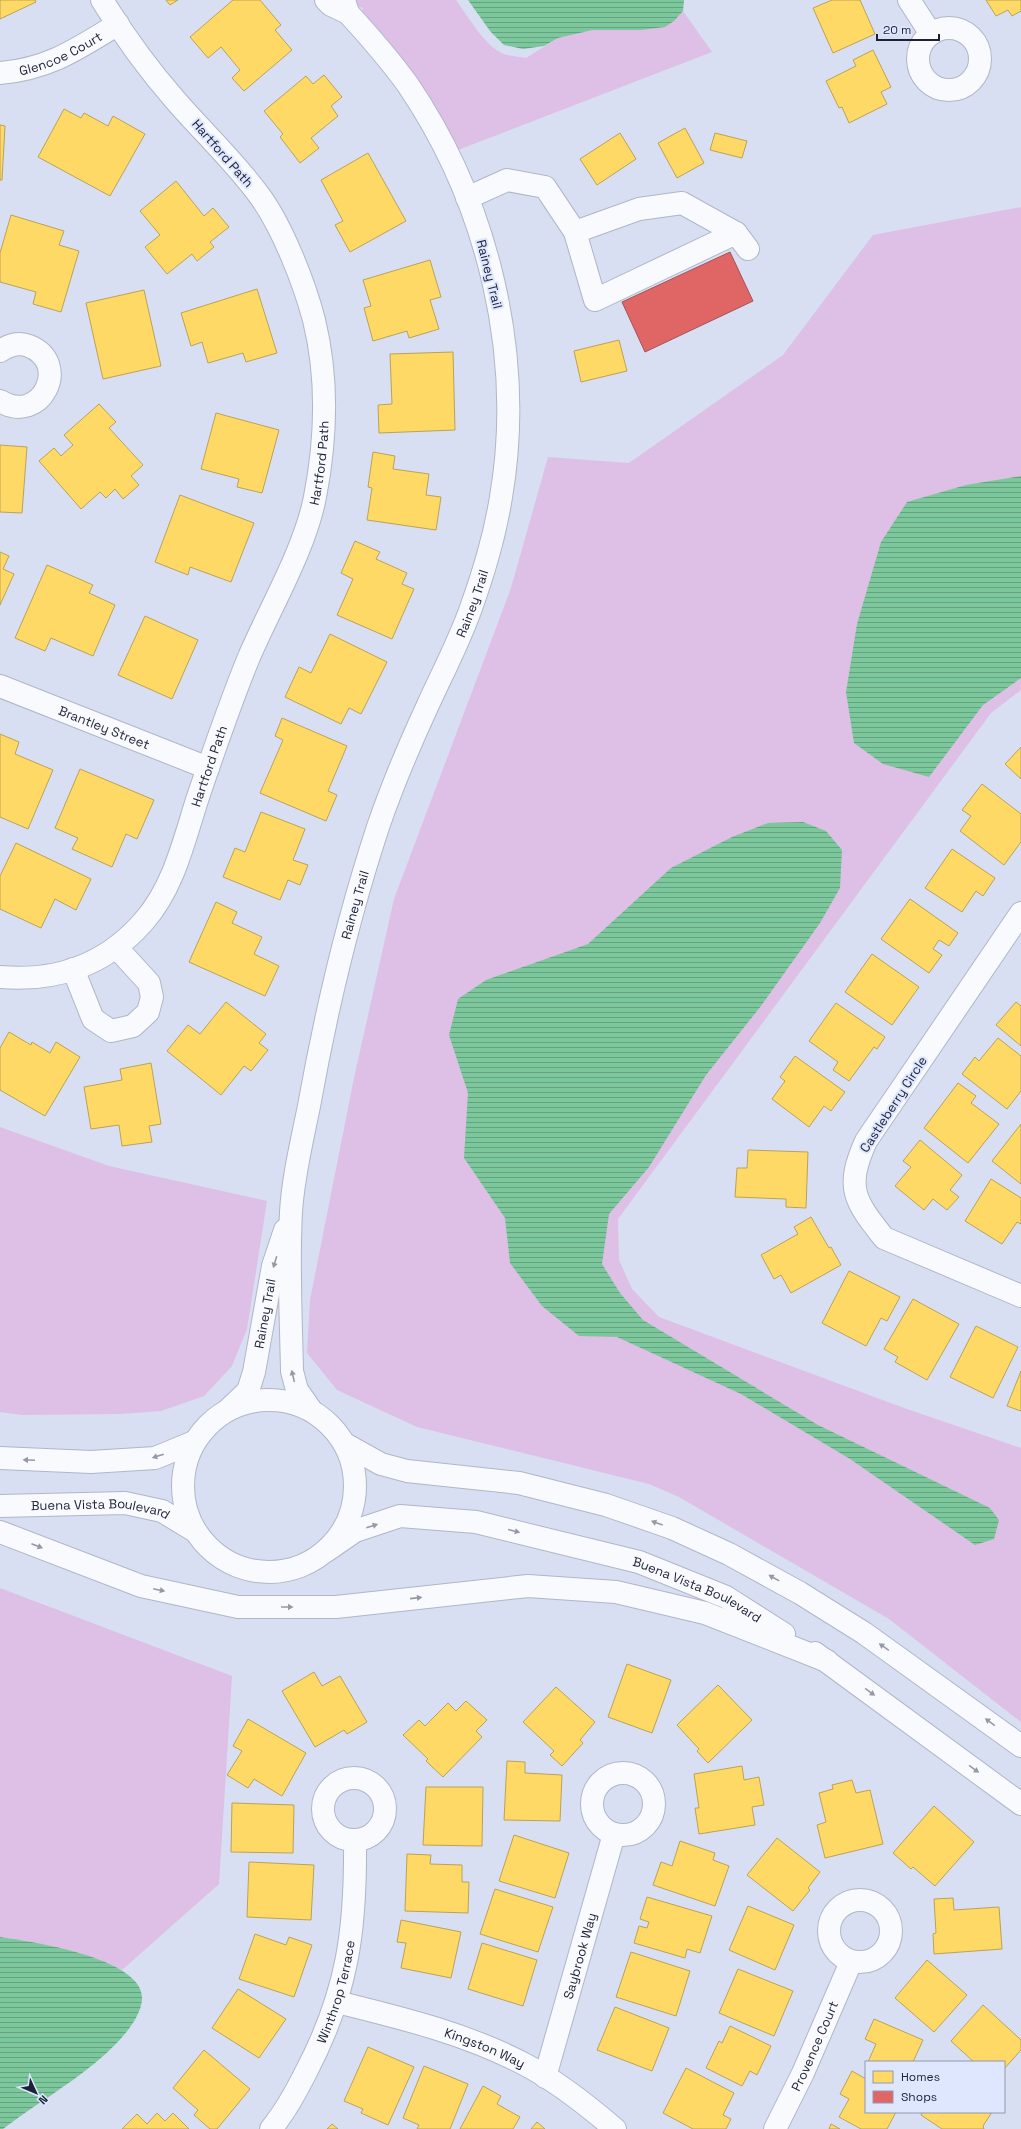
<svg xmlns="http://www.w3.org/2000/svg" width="1021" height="2129" viewBox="0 0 1021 2129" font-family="'Space Grotesk',sans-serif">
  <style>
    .green { fill: #debfe5 }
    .water { fill: url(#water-rules) }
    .homes { fill: #ffd966; stroke: #bba258 }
    .shops { fill: #e06666; stroke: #a55158 }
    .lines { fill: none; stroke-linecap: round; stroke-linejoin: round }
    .minor-casing { stroke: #b0b6c9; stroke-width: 24 }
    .major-casing { stroke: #b0b6c9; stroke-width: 24 }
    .minor { stroke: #f9fafd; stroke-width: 22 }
    .major { stroke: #f9fafd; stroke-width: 22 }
    .oneway { fill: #9698a4 }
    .labels { text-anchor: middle; stroke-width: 4; stroke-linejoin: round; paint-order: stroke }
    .street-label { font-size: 13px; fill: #1c2137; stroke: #dfe7ff }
  </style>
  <defs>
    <pattern id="water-rules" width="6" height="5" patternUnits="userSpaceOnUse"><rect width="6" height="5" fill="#7cc89c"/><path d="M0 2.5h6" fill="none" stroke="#65a280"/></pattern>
  </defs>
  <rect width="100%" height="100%" fill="#d8dff2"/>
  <g class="green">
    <path d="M 355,0 L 456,0 C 467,15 486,48 504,54 C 511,56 519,57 526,58 L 558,38 L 593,30 L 665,27 L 683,11 L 712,52 L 458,150 L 362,12 L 363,8 L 357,6 Z"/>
    <path d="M 1021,207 L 1021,690 L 991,713 L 618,1219 L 619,1260 L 632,1289 L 659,1317 L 904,1408 L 1021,1448 L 1021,1722 L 889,1619 L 679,1497 L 649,1484 L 417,1427 L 337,1390 L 307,1353 L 310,1300 L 354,1078 L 394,899 L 511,588 L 548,457 L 629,463 L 783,355 L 873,235 Z"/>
    <path d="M 0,1127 L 109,1166 L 267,1201 L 247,1329 L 232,1366 L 204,1396 L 161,1411 L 120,1414 L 22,1415 L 0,1412 Z"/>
    <path d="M 0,1588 L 232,1676 L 219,1884 L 122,1970 C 79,1950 47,1944 0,1937 Z"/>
  </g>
  <g class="water">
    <path d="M 468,0 L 684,0 L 683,11 L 674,21 L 665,27 L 641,30 L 593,30 L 558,38 L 544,46 L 523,49 L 504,45 L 490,31 Z"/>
    <path d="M 1021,476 L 1021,678 L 983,705 L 929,777 L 883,764 L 854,743 L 846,692 L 857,624 L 881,542 L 907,502 L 966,485 Z"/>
    <path d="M 803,822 L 826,831 L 842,850 L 840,888 L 820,923 L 761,1006 L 706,1075 L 649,1167 L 609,1214 L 602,1264 L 620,1293 L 643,1320 L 818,1425 L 990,1508 L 999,1520 L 994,1539 L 975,1545 L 850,1459 L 741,1394 L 617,1337 L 579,1336 L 542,1306 L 510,1263 L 505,1218 L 464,1158 L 468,1093 L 449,1035 L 458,999 L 486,980 L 588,944 L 671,868 L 732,837 L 768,823 Z"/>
    <path d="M 0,1937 C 29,1941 145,1958 142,1999 C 141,2022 112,2049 95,2063 C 66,2087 33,2106 3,2129 L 0,2129 Z"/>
  </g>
  <g class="homes">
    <path d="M 0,0 L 35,0 L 36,2 L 0,19 Z"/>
    <path d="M 166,0 L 178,0 L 170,5 Z"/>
    <path d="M 233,0 L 260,0 L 281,25 L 275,30 L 292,50 L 244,91 L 232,78 L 240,70 L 221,47 L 208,58 L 190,37 Z"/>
    <path d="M 832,0 L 860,0 L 875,34 L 833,53 L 813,8 Z"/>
    <path d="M 986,0 L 1021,0 L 1021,11 L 1012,16 L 1008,10 L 996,16 Z"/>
    <path d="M 873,50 L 891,87 L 881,92 L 887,104 L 849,123 L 842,107 L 839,108 L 826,81 L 856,66 L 853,60 Z"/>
    <path d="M 324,75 L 342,97 L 331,106 L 338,116 L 311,138 L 319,148 L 300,163 L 280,137 L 283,134 L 264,111 L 306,76 L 313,84 Z"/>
    <path d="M 64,109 L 81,118 L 84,113 L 108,126 L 113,116 L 145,134 L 110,196 L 38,157 Z"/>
    <path d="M 0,125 L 5,126 L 2,180 L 0,180 Z"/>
    <path d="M 685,128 L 704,163 L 677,178 L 658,143 Z"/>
    <path d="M 620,133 L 636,159 L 597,185 L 580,159 Z"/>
    <path d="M 715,133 L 747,141 L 742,158 L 710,150 Z"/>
    <path d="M 368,153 L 406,221 L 350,252 L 335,225 L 343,221 L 321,180 Z"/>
    <path d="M 176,181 L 204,216 L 213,208 L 229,227 L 210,242 L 214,247 L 197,261 L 192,254 L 167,274 L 145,247 L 160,235 L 140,211 Z"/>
    <path d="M 11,215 L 64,231 L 59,245 L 79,251 L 61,312 L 33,304 L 36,292 L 0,282 L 0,253 Z"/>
    <path d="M 430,260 L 441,297 L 430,300 L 439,329 L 409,338 L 407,331 L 373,341 L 364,308 L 371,306 L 363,280 Z"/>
    <path d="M 257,289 L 277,353 L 246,362 L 243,353 L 208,363 L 202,342 L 191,346 L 181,313 Z"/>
    <path d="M 144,290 L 161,366 L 103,379 L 86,303 Z"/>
    <path d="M 619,340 L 627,371 L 581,382 L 574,351 Z"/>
    <path d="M 453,352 L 455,430 L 379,433 L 378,405 L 392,404 L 390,354 Z"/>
    <path d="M 99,404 L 116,422 L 109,428 L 143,465 L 131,476 L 139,485 L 123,499 L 115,489 L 106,498 L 100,492 L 81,509 L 39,461 L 54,448 L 61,456 L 73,445 L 64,435 Z"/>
    <path d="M 216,413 L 279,430 L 262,493 L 237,487 L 239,479 L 201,469 Z"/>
    <path d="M 0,445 L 27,447 L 22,513 L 0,512 Z"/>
    <path d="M 373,452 L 395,456 L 393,469 L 429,474 L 426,495 L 441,497 L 436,530 L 367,520 L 372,488 L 368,487 Z"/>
    <path d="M 180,495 L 254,523 L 231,582 L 190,567 L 188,575 L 155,562 Z"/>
    <path d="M 355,541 L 380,552 L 376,559 L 407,573 L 402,584 L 414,589 L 392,639 L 337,615 L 353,579 L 341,573 Z"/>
    <path d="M 0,552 L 9,556 L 3,569 L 14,574 L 0,605 Z"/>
    <path d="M 47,565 L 93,585 L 89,593 L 115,605 L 93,656 L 51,638 L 45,651 L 15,638 Z"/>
    <path d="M 145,616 L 198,640 L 172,699 L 118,675 Z"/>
    <path d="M 330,634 L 387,662 L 361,714 L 349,708 L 341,724 L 285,697 L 299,667 L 311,673 Z"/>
    <path d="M 282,718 L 347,746 L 328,791 L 337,795 L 326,821 L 260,793 L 283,740 L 275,736 Z"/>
    <path d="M 0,734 L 19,742 L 15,754 L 53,770 L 28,829 L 0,817 Z"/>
    <path d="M 1021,747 L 1021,779 L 1005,764 Z"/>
    <path d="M 80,769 L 154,800 L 137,839 L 126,834 L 112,867 L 72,849 L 78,838 L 55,828 Z"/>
    <path d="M 982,784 L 1021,814 L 1021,842 L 1004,865 L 960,831 L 971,816 L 962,810 Z"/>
    <path d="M 261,812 L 305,829 L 293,860 L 308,865 L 300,885 L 288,880 L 280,900 L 223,877 L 235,848 L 245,852 Z"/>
    <path d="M 16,843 L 91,879 L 76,910 L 55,899 L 41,928 L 0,909 L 0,876 Z"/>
    <path d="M 952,849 L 995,878 L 983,896 L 976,891 L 962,912 L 925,888 Z"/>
    <path d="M 910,899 L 958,933 L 949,946 L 939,940 L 933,949 L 942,955 L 929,973 L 881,939 Z"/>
    <path d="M 216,902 L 237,912 L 232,923 L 262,937 L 254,954 L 279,966 L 265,996 L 189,962 Z"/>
    <path d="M 872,954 L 919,987 L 892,1025 L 845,992 Z"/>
    <path d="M 226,1002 L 266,1034 L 259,1043 L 268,1050 L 251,1071 L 244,1066 L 221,1095 L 167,1051 L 188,1025 L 200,1034 Z"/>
    <path d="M 1016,1002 L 1021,1006 L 1021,1046 L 996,1025 Z"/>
    <path d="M 836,1003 L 885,1037 L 877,1049 L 874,1047 L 849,1081 L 833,1070 L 838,1062 L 809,1041 Z"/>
    <path d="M 9,1032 L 31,1045 L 32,1042 L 50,1053 L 56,1042 L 80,1057 L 45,1116 L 0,1090 L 0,1048 Z"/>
    <path d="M 998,1038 L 1021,1056 L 1021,1091 L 1007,1109 L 962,1074 L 975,1057 L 979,1061 Z"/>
    <path d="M 795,1056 L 845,1092 L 831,1111 L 824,1106 L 809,1127 L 772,1099 L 785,1081 L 780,1077 Z"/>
    <path d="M 151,1063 L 161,1124 L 149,1126 L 152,1142 L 122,1146 L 119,1125 L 91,1129 L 84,1087 L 122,1080 L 120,1069 Z"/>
    <path d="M 958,1083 L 976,1096 L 971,1103 L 999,1124 L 968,1163 L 924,1128 Z"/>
    <path d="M 1021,1124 L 1021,1184 L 992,1161 Z"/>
    <path d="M 920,1140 L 962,1175 L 950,1190 L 959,1197 L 947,1210 L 933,1199 L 924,1210 L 895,1186 L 911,1167 L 903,1161 Z"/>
    <path d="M 748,1150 L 808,1152 L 806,1208 L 786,1207 L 786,1199 L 735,1197 L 737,1168 L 747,1168 Z"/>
    <path d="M 991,1179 L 1021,1198 L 1021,1224 L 1017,1222 L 1002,1244 L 965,1221 Z"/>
    <path d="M 811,1217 L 829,1248 L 831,1247 L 841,1265 L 791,1293 L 781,1275 L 774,1279 L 761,1255 L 798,1234 L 794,1227 Z"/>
    <path d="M 849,1271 L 900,1297 L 887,1321 L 881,1318 L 866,1346 L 822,1323 Z"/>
    <path d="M 913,1299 L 959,1324 L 927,1380 L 895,1362 L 898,1357 L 884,1349 Z"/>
    <path d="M 976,1326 L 1018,1347 L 993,1398 L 950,1377 Z"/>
    <path d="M 1021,1371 L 1021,1411 L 1007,1406 Z"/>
    <path d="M 627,1664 L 671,1680 L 652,1733 L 608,1717 Z"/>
    <path d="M 314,1672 L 322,1686 L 340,1676 L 367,1722 L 347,1734 L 344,1730 L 315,1747 L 282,1691 Z"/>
    <path d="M 718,1685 L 752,1720 L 708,1763 L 697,1751 L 699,1749 L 677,1725 Z"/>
    <path d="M 556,1687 L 595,1722 L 580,1740 L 583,1743 L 562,1766 L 550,1755 L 554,1751 L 523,1722 Z"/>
    <path d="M 466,1701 L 487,1720 L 476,1731 L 482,1737 L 443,1777 L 426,1761 L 428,1759 L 403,1735 L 419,1720 L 425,1726 L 448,1703 L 456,1711 Z"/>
    <path d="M 248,1719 L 306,1753 L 282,1796 L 254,1779 L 248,1788 L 227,1775 L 242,1751 L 233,1746 Z"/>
    <path d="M 507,1761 L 525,1762 L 525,1773 L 562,1775 L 560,1821 L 504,1820 Z"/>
    <path d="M 742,1766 L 744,1780 L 759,1777 L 764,1805 L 752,1807 L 755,1825 L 699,1834 L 695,1808 L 699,1808 L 694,1774 Z"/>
    <path d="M 852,1780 L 856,1793 L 870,1790 L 883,1844 L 825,1858 L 817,1825 L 826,1822 L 819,1793 L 833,1789 L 832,1785 Z"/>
    <path d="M 426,1787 L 483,1787 L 482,1846 L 423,1845 Z"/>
    <path d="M 232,1803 L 294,1805 L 293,1853 L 231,1852 Z"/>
    <path d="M 934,1806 L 974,1842 L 935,1886 L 913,1867 L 911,1869 L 893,1853 Z"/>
    <path d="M 514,1835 L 569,1853 L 555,1898 L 499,1881 Z"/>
    <path d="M 777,1838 L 820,1872 L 808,1888 L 810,1890 L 793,1911 L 747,1875 Z"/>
    <path d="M 680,1841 L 715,1853 L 713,1860 L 729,1866 L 715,1906 L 653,1885 L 661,1862 L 672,1866 Z"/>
    <path d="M 407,1854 L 431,1855 L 430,1864 L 462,1865 L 462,1882 L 469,1882 L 468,1913 L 405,1911 Z"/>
    <path d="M 249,1862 L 314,1865 L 311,1920 L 247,1917 Z"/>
    <path d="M 495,1889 L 553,1907 L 538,1952 L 480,1934 Z"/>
    <path d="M 647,1897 L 712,1916 L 700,1953 L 687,1949 L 685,1958 L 634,1943 L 639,1926 L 647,1928 L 649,1922 L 640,1919 Z"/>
    <path d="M 953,1898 L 954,1910 L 999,1907 L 1002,1949 L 934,1954 L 933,1934 L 936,1933 L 934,1899 Z"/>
    <path d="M 748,1906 L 794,1925 L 775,1970 L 729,1950 Z"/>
    <path d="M 401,1920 L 461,1932 L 451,1978 L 401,1968 L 406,1943 L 397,1942 Z"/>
    <path d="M 255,1934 L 286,1945 L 289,1937 L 312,1945 L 294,1997 L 239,1979 Z"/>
    <path d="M 482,1943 L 537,1960 L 523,2006 L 468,1989 Z"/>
    <path d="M 631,1952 L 690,1971 L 676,2016 L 616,1997 Z"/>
    <path d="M 927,1960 L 967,1995 L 934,2032 L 895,1998 Z"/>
    <path d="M 738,1969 L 793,1991 L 774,2036 L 719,2013 Z"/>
    <path d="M 238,1989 L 286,2019 L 259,2058 L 212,2028 Z"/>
    <path d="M 983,2005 L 1021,2040 L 1021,2050 L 1004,2069 L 1004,2062 L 974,2062 L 951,2041 Z"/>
    <path d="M 615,2007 L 669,2028 L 652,2071 L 597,2050 Z"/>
    <path d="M 874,2019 L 923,2040 L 913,2062 L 868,2062 L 876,2044 L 865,2039 Z"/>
    <path d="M 730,2026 L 771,2046 L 757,2075 L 750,2071 L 742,2086 L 706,2068 L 719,2041 L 722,2043 Z"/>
    <path d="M 368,2047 L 414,2067 L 388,2125 L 361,2113 L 363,2109 L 344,2101 Z"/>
    <path d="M 204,2050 L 250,2089 L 217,2129 L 210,2129 L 194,2115 L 198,2110 L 173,2088 Z"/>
    <path d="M 424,2066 L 468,2084 L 450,2129 L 417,2129 L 419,2125 L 403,2118 Z"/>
    <path d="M 686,2068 L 734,2093 L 723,2115 L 731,2119 L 726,2129 L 693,2129 L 663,2113 Z"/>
    <path d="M 852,2071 L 866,2079 L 866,2112 L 896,2112 L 887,2129 L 861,2129 L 839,2117 L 849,2099 L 840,2094 Z"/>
    <path d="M 483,2086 L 501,2096 L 497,2104 L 520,2117 L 513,2129 L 460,2129 Z"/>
    <path d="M 923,2112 L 992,2112 L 983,2126 L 984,2129 L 942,2129 L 921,2115 Z"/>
    <path d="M 157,2113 L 165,2121 L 173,2113 L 189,2129 L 122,2129 L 137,2114 L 147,2124 Z"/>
    <path d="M 537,2122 L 545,2129 L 531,2129 Z"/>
    <path d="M 332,2124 L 338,2129 L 327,2129 Z"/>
    <path d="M 831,2124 L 840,2129 L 829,2129 Z"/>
  </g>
  <path class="shops" d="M 730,252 L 753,301 L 645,352 L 622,302 Z"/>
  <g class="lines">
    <defs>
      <g id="minor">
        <path d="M 326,0 L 331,5 L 348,13"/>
        <path d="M 909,0 L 931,34"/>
        <circle cx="949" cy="59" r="31"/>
        <path id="s1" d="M 0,73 C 49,69 77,49 118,24"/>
        <path d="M 467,198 L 507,180 L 545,187 L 575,232 L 595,300 L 736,233 L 748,249"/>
        <path d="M 575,232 L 639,209 L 682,203 L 736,233"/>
        <path d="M 0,351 C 9,345 19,342 29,346 C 72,363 41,426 0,401"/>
        <path id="s2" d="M 0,686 L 208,768"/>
        <path d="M 1021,913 L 866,1141 C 845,1188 854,1200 884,1238 L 1021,1296"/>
        <path d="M 73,969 L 93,1019 L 111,1031 L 133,1026 L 148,1012 L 152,997 L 149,983 L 117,948"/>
        <path id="s3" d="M 0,977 C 56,982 106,965 144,921 C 174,887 184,840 198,797 C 214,750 230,703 249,657 C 270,608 305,549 315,497 C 326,440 328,377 314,320 C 304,282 282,226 259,195 C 234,161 203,132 176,101 C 148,69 124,36 102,0"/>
        <path id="s4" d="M 228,1410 L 248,1391 L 254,1372 L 273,1266 L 285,1230"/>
        <path id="s5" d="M 311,1410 L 297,1390 L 292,1371 C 291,1318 288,1265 291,1212 C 293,1177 302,1141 309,1106 C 326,1011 348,918 378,827 C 392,786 409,746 427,707 C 442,674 459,642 471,608 C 484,572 495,535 501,497 C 525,356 488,203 408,85 C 390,60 369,36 348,13 L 344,0"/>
        <circle cx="623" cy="1804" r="31"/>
        <circle cx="354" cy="1809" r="31"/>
        <circle cx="860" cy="1931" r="31"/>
        <path id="s6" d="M 337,2002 C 401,2018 465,2033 524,2064 C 557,2081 587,2105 615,2129"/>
        <path id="s7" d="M 545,2077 L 614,1834"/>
        <path id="s8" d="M 271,2129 C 285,2112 296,2092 306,2072 C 348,1992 356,1929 355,1840"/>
        <path id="s9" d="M 775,2129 L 803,2073 L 851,1962"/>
      </g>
      <g id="major">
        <circle cx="269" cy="1486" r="86"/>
        <path d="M 345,1444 L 381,1464 L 407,1471 L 519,1483 L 606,1505 L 672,1528 L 729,1554 L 800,1593 L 864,1633 L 1021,1746"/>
        <path d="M 0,1458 L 91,1462 L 155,1458 L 194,1442"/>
        <path id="s10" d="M 0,1506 L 125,1503 L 162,1511 L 195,1531"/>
        <path d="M 0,1532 L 141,1586 L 238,1607 L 336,1607 L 528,1586 L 616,1592 L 705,1613 L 827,1661"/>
        <path id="s11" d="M 326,1551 L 355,1531 L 400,1516 L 476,1522 L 639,1562 L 726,1597 L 784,1634"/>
        <path d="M 815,1653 L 1021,1804"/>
      </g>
    </defs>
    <use href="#minor" class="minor-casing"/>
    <use href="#major" class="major-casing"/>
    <use href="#minor" class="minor"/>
    <use href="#major" class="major"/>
  </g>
  <defs><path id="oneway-solid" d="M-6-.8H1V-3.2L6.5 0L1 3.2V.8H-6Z"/></defs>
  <g class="oneway">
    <use href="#oneway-solid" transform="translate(275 1262) rotate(107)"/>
    <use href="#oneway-solid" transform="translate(293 1376) rotate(-103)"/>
    <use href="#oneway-solid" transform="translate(158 1456) rotate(163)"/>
    <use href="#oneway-solid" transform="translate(29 1460) rotate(-178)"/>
    <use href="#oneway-solid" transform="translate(657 1523) rotate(-160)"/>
    <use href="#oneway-solid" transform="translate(372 1526) rotate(-18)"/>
    <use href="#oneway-solid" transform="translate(514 1531) rotate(14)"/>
    <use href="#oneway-solid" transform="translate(37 1546) rotate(21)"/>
    <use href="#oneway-solid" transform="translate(774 1578) rotate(-151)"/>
    <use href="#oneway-solid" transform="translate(159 1590) rotate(12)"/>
    <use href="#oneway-solid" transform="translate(416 1598) rotate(-6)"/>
    <use href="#oneway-solid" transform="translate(287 1607)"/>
    <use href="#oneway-solid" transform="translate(884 1647) rotate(-145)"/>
    <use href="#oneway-solid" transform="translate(870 1692) rotate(36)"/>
    <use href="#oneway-solid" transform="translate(990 1722) rotate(-144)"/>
    <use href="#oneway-solid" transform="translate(974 1769) rotate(36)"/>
  </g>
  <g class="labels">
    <g class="street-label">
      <text dy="5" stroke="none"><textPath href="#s1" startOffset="64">Glencoe Court</textPath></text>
      <text transform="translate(223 153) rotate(49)" y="5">Hartford Path</text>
      <text transform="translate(490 274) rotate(76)" y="5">Rainey Trail</text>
      <text dy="5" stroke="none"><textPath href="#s3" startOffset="654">Hartford Path</textPath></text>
      <text dy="5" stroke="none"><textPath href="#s5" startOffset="841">Rainey Trail</textPath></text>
      <text dy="5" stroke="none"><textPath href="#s2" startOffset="112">Brantley Street</textPath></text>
      <text dy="5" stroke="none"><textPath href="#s3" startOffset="330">Hartford Path</textPath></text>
      <text dy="5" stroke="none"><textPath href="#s5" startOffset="517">Rainey Trail</textPath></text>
      <text transform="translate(893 1104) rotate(-57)" y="5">Castleberry Circle</text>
      <text dy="5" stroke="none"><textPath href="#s4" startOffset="107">Rainey Trail</textPath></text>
      <text dy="5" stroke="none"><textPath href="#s10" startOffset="101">Buena Vista Boulevard</textPath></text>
      <text dy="5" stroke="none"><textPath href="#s11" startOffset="391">Buena Vista Boulevard</textPath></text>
      <text dy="5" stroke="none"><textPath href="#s7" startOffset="126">Saybrook Way</textPath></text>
      <text dy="5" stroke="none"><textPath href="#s8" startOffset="153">Winthrop Terrace</textPath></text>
      <text dy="5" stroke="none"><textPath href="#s9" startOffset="92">Provence Court</textPath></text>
      <text dy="5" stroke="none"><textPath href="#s6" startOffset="155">Kingston Way</textPath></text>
    </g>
  </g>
  <rect x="865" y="2061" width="140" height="52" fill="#dfe7ff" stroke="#9198af"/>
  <rect x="873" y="2071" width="20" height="12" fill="#ffd966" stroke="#9198af"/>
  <text x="901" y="2081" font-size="12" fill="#1c2137">Homes</text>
  <rect x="873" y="2091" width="20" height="12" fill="#e06666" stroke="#9198af"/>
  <text x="901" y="2101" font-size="12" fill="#1c2137">Shops</text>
  <g transform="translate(36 2093) rotate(134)" stroke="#dfe7ff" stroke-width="3" paint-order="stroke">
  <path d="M0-3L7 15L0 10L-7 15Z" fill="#1c2137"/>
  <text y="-6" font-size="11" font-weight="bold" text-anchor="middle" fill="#1c2137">N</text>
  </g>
  <path d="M877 34v6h62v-6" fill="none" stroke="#1c2137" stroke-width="2"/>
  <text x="883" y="34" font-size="12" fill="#1c2137" stroke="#dfe7ff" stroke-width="3" paint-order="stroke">20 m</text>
</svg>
